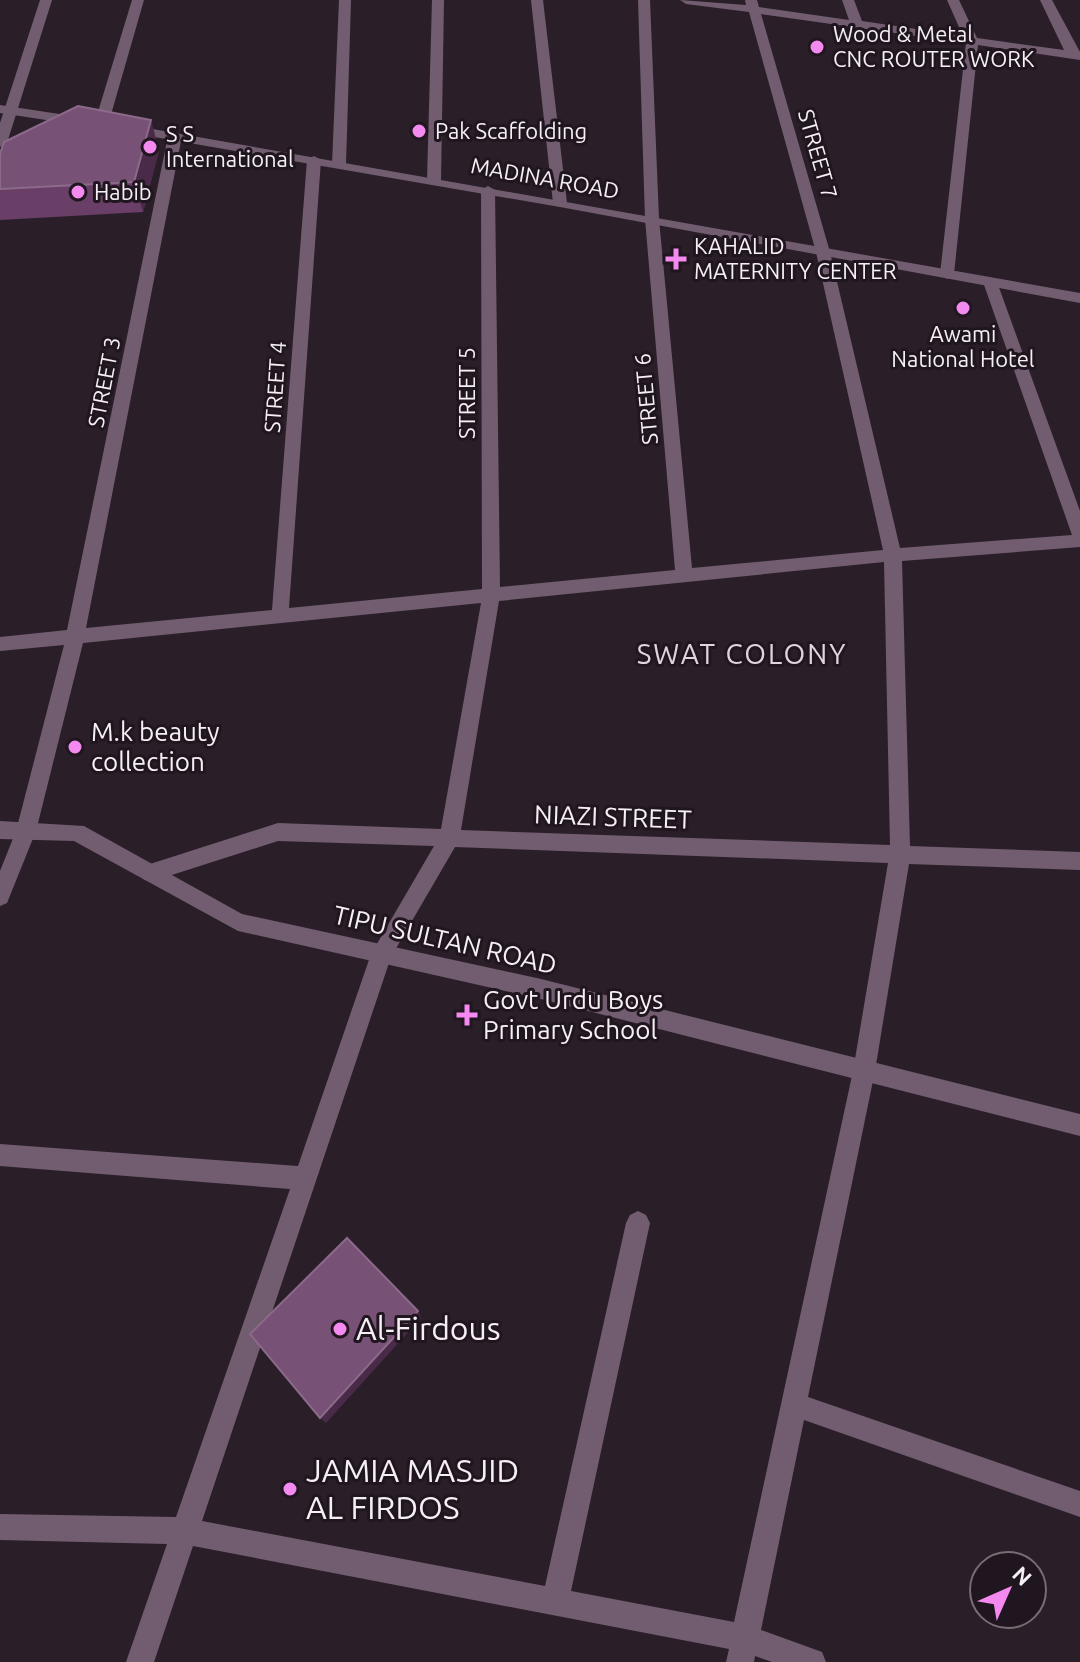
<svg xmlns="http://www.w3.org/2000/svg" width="1080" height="1662" viewBox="0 0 1080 1662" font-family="Ubuntu,sans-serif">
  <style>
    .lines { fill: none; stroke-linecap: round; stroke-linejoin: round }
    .minor { fill: #725d70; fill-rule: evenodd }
    .tertiary { fill: #725d70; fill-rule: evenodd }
    .wall { fill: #693e67 }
    .shaded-wall { fill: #492a48 }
    .building { fill: #785176; stroke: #8c6a8a; stroke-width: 2 }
    .poi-dot { fill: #f489f0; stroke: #20161f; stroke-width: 3 }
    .labels { text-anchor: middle; stroke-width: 6; stroke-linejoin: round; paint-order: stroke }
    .far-poi-label { font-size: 22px; fill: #f7eff6; stroke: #20161f; text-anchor: start }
    .far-street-label { font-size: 22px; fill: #f7eff6; stroke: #20161f }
    .poi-label { font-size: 26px; fill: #f7eff6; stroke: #20161f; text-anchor: start }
    .street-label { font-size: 26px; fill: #f7eff6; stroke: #20161f }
    .neighbourhood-label { font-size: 28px; letter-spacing: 2px; fill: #e2d3e0; stroke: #20161f }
    .near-poi-label { font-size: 32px; fill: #f7eff6; stroke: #20161f; text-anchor: start }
  </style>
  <rect width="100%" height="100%" fill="#2a1f29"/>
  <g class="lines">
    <g class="minor">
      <path d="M 40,0 L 52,0 L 7,143 L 0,147 L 0,123 Z"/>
      <path d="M 132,0 L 144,0 L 108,125 L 96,128 L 94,125 Z"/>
      <path d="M 339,0 L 351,0 L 346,164 L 339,168 L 332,164 Z"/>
      <path d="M 432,0 L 444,0 L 441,180 L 434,184 L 427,180 Z"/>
      <path d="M 531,0 L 543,0 L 567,203 L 560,207 L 553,203 Z"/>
      <path d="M 638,0 L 650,0 L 659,219 L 692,568 L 883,550 L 816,252 L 749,12 L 686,4 L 680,0 L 746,5 L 745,0 L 757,0 L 759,7 L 849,20 L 842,0 L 854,0 L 862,21 L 963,36 L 947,0 L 959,0 L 977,38 L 1064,50 L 1040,0 L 1052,0 L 1080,52 L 1080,60 L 978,45 L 954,274 L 947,279 L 940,274 L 966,43 L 761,14 L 830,252 L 900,548 L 1072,535 L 983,282 L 990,277 L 997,282 L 1080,511 L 1080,547 L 902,561 L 910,846 L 1080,852 L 1080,870 L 909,864 L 875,1071 L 808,1397 L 1080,1491 L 1080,1517 L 804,1420 L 761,1630 L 822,1652 L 826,1662 L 772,1662 L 755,1656 L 754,1662 L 726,1662 L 729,1649 L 193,1546 L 154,1662 L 126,1662 L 167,1544 L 0,1540 L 0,1514 L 176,1517 L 290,1189 L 0,1166 L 0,1144 L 298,1166 L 371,954 L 434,846 L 278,841 L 150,882 L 143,879 L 140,873 L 143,867 L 150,864 L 278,823 L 441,829 L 481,603 L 83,643 L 36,831 L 7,903 L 0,906 L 0,871 L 16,831 L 64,645 L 0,651 L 0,637 L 67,630 L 168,136 L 175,132 L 182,136 L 86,628 L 272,610 L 307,160 L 314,156 L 321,160 L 289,608 L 482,589 L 481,190 L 488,186 L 495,190 L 500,587 L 675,570 L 645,219 ZM 884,562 L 890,845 L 461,830 L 499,601 ZM 455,847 L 888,863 L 853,1071 L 734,1622 L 571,1591 L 650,1223 L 646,1215 L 638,1211 L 630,1215 L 626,1223 L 545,1586 L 202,1521 L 391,957 Z"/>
    </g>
    <g class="tertiary">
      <path d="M 0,105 L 79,117 L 86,121 L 79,125 L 0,113 Z"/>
      <path d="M 130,125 L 1080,293 L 1080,303 L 560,207 L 125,132 L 123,129 Z"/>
      <path d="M 0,821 L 84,826 L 242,914 L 541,979 L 1080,1114 L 1080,1136 L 541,999 L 238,931 L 74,841 L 0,839 Z"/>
    </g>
  </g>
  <path class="wall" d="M 159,150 L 143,212 L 0,220 L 0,154 Z"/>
  <g class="shaded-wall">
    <path d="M 151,120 L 159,150 L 143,212 L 134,182 Z"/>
    <path d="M 418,1311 L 421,1318 L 326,1423 L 320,1418 Z"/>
  </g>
  <g class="building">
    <path d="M 78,106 L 151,120 L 134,182 L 0,189 L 0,154 L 4,142 Z"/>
    <path d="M 347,1238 L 418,1311 L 320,1418 L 250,1334 Z"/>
  </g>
  <g class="poi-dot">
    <circle cx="817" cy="47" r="8"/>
    <circle cx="419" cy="131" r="8"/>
    <circle cx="150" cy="147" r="8"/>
    <circle cx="78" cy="192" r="8"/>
    <path d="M672 247h8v8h8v8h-8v8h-8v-8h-8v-8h8z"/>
    <circle cx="963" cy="308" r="8"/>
    <circle cx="75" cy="747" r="8"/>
    <path d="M463 1003h8v8h8v8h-8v8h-8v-8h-8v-8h8z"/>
    <circle cx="340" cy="1329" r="8"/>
    <circle cx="290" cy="1489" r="8"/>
  </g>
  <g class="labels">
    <g class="far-poi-label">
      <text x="833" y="42">Wood &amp; Metal<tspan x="833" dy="25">CNC ROUTER WORK</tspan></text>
      <text x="435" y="139">Pak Scaffolding</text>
      <text x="166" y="142">S S<tspan x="166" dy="25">International</tspan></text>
      <text x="94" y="200">Habib</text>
      <text x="694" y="254">KAHALID<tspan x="694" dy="25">MATERNITY CENTER</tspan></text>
      <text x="963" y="342" text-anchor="middle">Awami<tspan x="963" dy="25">National Hotel</tspan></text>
    </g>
    <g class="far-street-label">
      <text transform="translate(818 154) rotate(74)" y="8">STREET 7</text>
      <text transform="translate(545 178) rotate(10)" y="8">MADINA ROAD</text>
      <text transform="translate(104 382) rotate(-79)" y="8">STREET 3</text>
      <text transform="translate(275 387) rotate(-86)" y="8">STREET 4</text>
      <text transform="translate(467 393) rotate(-90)" y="8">STREET 5</text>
      <text transform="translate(646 399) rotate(-95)" y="8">STREET 6</text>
    </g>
    <g class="poi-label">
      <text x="91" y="741">M.k beauty<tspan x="91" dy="30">collection</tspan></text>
      <text x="483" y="1009">Govt Urdu Boys<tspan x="483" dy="30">Primary School</tspan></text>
    </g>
    <g class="street-label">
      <text transform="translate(613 817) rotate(2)" y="9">NIAZI STREET</text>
      <text transform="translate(445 940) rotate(13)" y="9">TIPU SULTAN ROAD</text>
    </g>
    <g class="neighbourhood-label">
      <text x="742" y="664">SWAT COLONY</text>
    </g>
    <g class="near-poi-label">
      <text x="356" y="1340">Al-Firdous</text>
      <text x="306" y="1482">JAMIA MASJID<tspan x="306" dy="37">AL FIRDOS</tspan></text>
    </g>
  </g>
  <g transform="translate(1008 1590) rotate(45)"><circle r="38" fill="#20161f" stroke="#766d75" stroke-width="2"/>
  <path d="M0-6L14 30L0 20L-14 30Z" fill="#f489f0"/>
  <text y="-12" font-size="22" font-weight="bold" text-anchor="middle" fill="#f7eff6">N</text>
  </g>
</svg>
